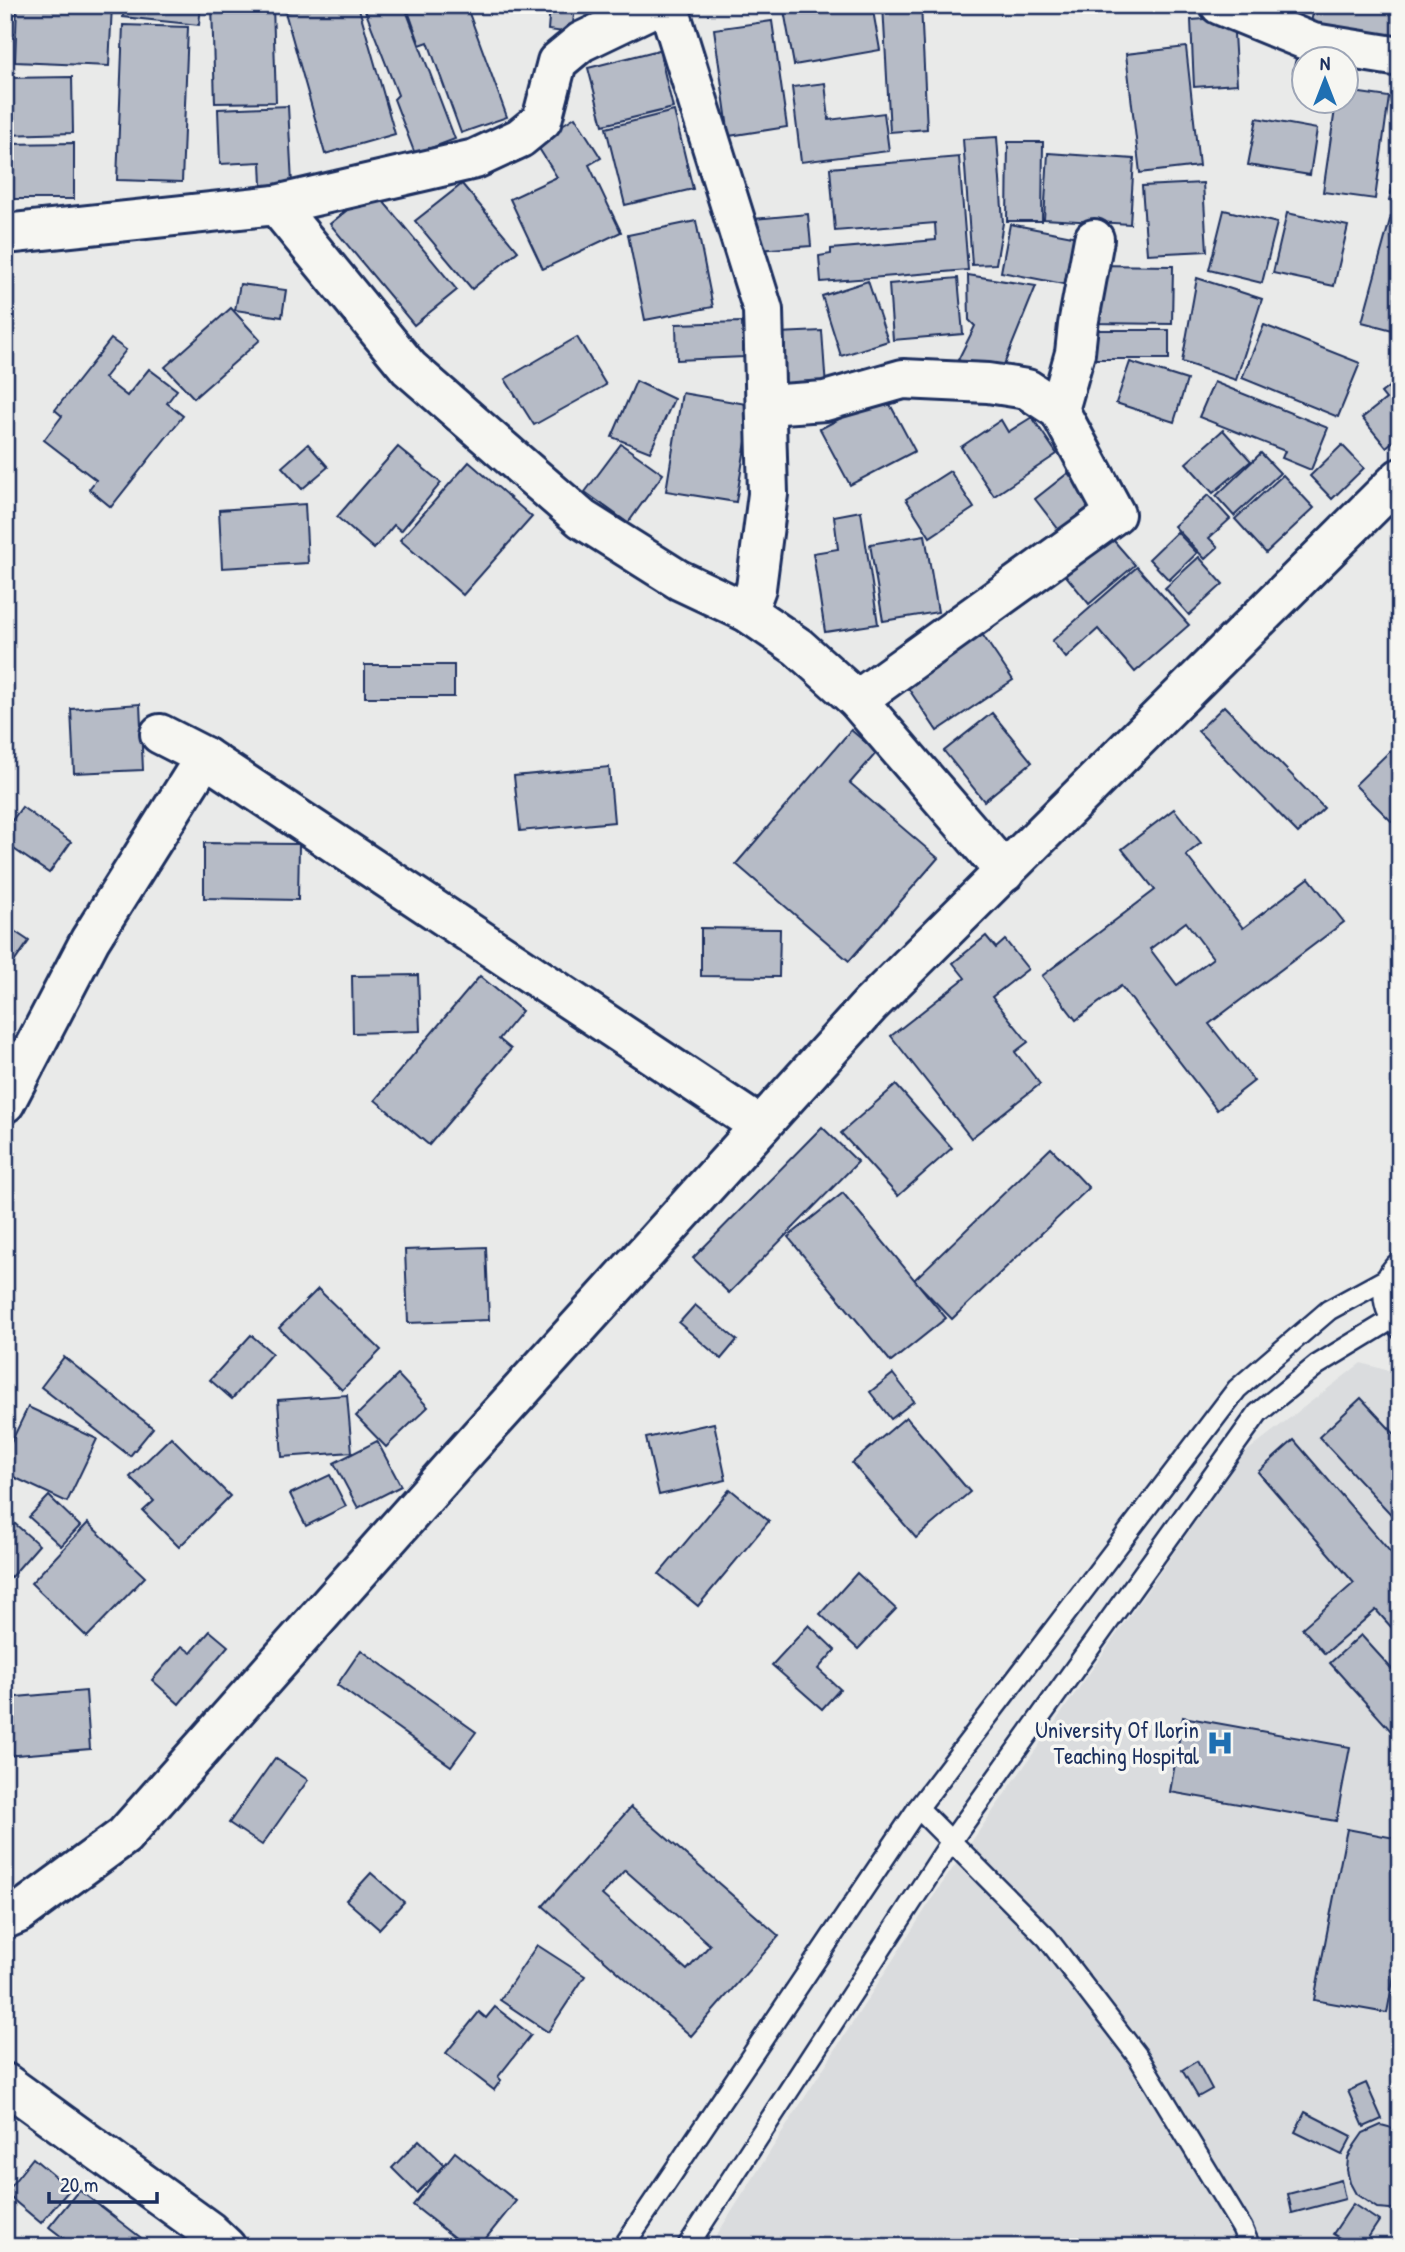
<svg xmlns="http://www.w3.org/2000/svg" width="1405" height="2252" viewBox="0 0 1405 2252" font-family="'Patrick Hand',sans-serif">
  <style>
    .built { fill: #dadcde }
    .building { fill: #b6bbc6; stroke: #1b2f5e; stroke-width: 2; fill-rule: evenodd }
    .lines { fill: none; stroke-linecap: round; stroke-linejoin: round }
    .lane-casing { stroke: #1b2f5e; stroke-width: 24 }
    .street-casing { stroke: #1b2f5e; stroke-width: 44 }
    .lane { stroke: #f6f6f2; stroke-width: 19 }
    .street { stroke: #f6f6f2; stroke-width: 38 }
    .labels { text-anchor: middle; stroke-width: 7; stroke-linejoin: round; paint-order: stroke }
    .poi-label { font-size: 23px; fill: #1b2f5e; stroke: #f6f6f2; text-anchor: end }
  </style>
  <rect width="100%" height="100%" fill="#e9eae9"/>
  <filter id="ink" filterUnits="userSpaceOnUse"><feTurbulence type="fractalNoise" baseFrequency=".0143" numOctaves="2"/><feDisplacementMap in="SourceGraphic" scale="14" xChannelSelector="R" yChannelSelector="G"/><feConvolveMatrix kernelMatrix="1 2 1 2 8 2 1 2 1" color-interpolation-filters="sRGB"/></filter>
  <g filter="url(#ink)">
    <path class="built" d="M 1361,1363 L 1400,1374 L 1400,2247 L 709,2247 L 937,1891 L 1242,1455 Z"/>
    <g class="building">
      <path d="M 17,5 L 112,5 L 109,66 L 15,62 Z"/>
      <path d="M 124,5 L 201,5 L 199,25 L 123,17 Z"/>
      <path d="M 212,5 L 273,5 L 276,102 L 215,103 Z"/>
      <path d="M 309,5 L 358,5 L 395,134 L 325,154 L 285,12 Z"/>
      <path d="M 363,5 L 404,5 L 455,139 L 415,154 L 394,99 L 398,95 Z"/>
      <path d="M 406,5 L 466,5 L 507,117 L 461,133 L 428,42 L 420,45 Z"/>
      <path d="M 550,5 L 575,5 L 572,33 L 548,30 Z"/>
      <path d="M 783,5 L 872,5 L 880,50 L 794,65 Z"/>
      <path d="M 883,5 L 921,5 L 927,129 L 890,132 Z"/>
      <path d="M 1315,5 L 1400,5 L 1400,49 L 1310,26 Z"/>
      <path d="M 1233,17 L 1237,84 L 1194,87 L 1191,20 Z"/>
      <path d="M 772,21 L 787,127 L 729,136 L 714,29 Z"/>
      <path d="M 123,25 L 188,27 L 182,182 L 117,180 Z"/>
      <path d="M 1186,47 L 1199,166 L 1140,173 L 1126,54 Z"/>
      <path d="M 1298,49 L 1304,60 L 1304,74 L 1293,72 Z"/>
      <path d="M 659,50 L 673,108 L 603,125 L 588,68 Z"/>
      <path d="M 72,77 L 73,133 L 5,135 L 5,78 Z"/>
      <path d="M 825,83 L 829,120 L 884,113 L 889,151 L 801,162 L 792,87 Z"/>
      <path d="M 1346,91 L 1389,97 L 1375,199 L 1323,192 L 1336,102 L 1346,102 Z"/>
      <path d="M 288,106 L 292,184 L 262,185 L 261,162 L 220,164 L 218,109 Z"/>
      <path d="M 674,111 L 693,189 L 625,205 L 606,128 Z"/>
      <path d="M 575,117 L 601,158 L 589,165 L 621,232 L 543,269 L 510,199 L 557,177 L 535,142 Z"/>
      <path d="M 1257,118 L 1317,129 L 1310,175 L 1248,165 Z"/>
      <path d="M 997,137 L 1003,223 L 996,264 L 972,265 L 963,139 Z"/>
      <path d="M 1008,142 L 1043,142 L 1042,221 L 1007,221 Z"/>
      <path d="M 74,143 L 74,199 L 5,199 L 5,144 Z"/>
      <path d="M 1048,153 L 1134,159 L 1130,224 L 1044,219 Z"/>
      <path d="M 959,157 L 968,270 L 821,282 L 819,256 L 831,254 L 831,249 L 936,240 L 935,223 L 835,231 L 830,168 Z"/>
      <path d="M 1400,160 L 1400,203 L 1389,200 Z"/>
      <path d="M 1203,183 L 1207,251 L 1147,254 L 1142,186 Z"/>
      <path d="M 462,184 L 518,251 L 472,289 L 415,221 Z"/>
      <path d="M 373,189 L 457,290 L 414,325 L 330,224 Z"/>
      <path d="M 1224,210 L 1277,223 L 1262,283 L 1209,270 Z"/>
      <path d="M 1287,213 L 1348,226 L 1334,286 L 1273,273 Z"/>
      <path d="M 808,214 L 811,246 L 757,250 L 754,219 Z"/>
      <path d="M 1391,216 L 1400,218 L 1400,332 L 1362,322 Z"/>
      <path d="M 696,221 L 713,307 L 645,320 L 628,235 Z"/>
      <path d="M 1010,224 L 1088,239 L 1079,287 L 1001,272 Z"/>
      <path d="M 1092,265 L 1173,266 L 1172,324 L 1092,323 Z"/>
      <path d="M 968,275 L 1036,286 L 999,377 L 958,360 L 975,326 L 969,320 Z"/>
      <path d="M 958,278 L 963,334 L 893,340 L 889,284 Z"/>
      <path d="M 1197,278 L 1262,299 L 1236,380 L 1182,362 Z"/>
      <path d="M 868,281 L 888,341 L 841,356 L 822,296 Z"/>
      <path d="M 240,284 L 286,290 L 282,317 L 235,310 Z"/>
      <path d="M 231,308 L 260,340 L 194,398 L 165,367 Z"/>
      <path d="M 742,322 L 744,357 L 677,360 L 676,324 Z"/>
      <path d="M 1264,325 L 1360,363 L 1338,417 L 1242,378 Z"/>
      <rect x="1088" y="330" width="81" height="29"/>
      <path d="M 822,331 L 826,388 L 781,391 L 778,333 Z"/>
      <path d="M 577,337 L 606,385 L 534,425 L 505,379 Z"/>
      <path d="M 111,339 L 126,350 L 104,378 L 127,396 L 149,369 L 177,390 L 167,403 L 183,416 L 111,507 L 89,489 L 96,480 L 44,440 L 62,416 L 55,410 Z"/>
      <path d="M 1130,362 L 1187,380 L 1174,422 L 1116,403 Z"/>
      <path d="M 1400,378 L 1400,436 L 1386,447 L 1362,418 L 1386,399 L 1381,393 Z"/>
      <path d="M 636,381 L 674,399 L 650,452 L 612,437 Z"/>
      <path d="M 1214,382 L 1328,428 L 1311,470 L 1282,458 L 1285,451 L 1199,417 Z"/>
      <path d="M 682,393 L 752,405 L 736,502 L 666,491 Z"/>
      <path d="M 885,395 L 915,451 L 850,485 L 820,429 Z"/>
      <path d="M 1032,417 L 1057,454 L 994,496 L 961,447 L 1001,420 L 1008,432 Z"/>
      <path d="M 1223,430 L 1251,461 L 1213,493 L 1186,463 Z"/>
      <path d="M 308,444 L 328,467 L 302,489 L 282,467 Z"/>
      <path d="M 621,444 L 663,474 L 628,523 L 585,492 Z"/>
      <path d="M 1342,445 L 1364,468 L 1332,499 L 1310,476 Z"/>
      <path d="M 398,447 L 441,483 L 401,531 L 394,525 L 374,549 L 337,517 Z"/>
      <path d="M 1261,453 L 1280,473 L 1234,516 L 1216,496 Z"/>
      <path d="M 469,462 L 532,517 L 463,595 L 400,540 Z"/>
      <path d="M 950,471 L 974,508 L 930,537 L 906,499 Z"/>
      <path d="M 1068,473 L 1092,504 L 1059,530 L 1035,499 Z"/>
      <path d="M 1283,475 L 1314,508 L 1266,553 L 1235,519 Z"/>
      <path d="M 1208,495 L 1230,519 L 1209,538 L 1218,547 L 1205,559 L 1174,526 Z"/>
      <path d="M 305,504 L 308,563 L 222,568 L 219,510 Z"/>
      <path d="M 861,511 L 878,624 L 825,632 L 813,553 L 838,549 L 834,516 Z"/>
      <path d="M 1177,532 L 1197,553 L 1169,580 L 1149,559 Z"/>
      <path d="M 1108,534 L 1135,565 L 1089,604 L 1062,571 Z"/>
      <path d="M 925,535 L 938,612 L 883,621 L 870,544 Z"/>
      <path d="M 1199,557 L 1223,584 L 1189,615 L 1165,588 Z"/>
      <path d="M 1137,567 L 1189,625 L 1135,672 L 1098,629 L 1066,658 L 1052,641 Z"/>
      <path d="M 982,634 L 1013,680 L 937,731 L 906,685 Z"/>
      <rect x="365" y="665" width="89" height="32"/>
      <path d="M 140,704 L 143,770 L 74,773 L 71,709 Z"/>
      <path d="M 1224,706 L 1324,808 L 1298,833 L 1198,731 Z"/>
      <path d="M 992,713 L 1032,762 L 984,801 L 944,751 Z"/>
      <path d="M 851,730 L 877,752 L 850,783 L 938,858 L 849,961 L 736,864 Z"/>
      <path d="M 1390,751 L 1400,760 L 1400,815 L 1392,822 L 1355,785 Z"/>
      <path d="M 609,767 L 614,822 L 520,831 L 514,776 Z"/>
      <path d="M 22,807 L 71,842 L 49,873 L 5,843 L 5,830 Z"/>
      <path d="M 1174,809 L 1201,843 L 1186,855 L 1243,928 L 1309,878 L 1344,922 L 1209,1024 L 1254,1081 L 1217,1110 L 1121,986 L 1076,1020 L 1042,976 L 1155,890 L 1122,849 ZM 1186,922 L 1213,958 L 1177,985 L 1150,949 Z"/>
      <path d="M 204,843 L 299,844 L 298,900 L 204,898 Z"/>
      <path d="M 5,925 L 29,941 L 5,975 Z"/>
      <path d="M 701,928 L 780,929 L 779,977 L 701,976 Z"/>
      <path d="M 986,936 L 996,948 L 1005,940 L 1028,969 L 992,997 L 1028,1042 L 1015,1052 L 1040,1084 L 971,1138 L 891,1036 L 965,978 L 953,963 Z"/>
      <path d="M 418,975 L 420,1031 L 353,1033 L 352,976 Z"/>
      <path d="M 480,976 L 522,1011 L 499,1039 L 511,1049 L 429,1145 L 375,1100 Z"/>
      <path d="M 896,1085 L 952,1148 L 898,1196 L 841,1133 Z"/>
      <path d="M 822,1127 L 858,1162 L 729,1293 L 693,1258 Z"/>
      <path d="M 1051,1148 L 1089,1188 L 952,1319 L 914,1280 Z"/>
      <path d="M 843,1193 L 946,1318 L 891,1362 L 788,1237 Z"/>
      <path d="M 486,1247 L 489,1320 L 408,1323 L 405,1250 Z"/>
      <path d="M 318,1289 L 381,1350 L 342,1390 L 279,1328 Z"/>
      <path d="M 695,1305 L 737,1340 L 721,1359 L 679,1323 Z"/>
      <path d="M 251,1335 L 272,1353 L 232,1399 L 210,1380 Z"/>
      <path d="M 64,1357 L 153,1428 L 130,1456 L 41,1387 Z"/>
      <path d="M 893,1374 L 914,1401 L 891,1419 L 870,1392 Z"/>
      <path d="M 398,1375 L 428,1407 L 386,1447 L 356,1416 Z"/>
      <path d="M 347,1395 L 352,1452 L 282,1457 L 278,1400 Z"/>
      <path d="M 1361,1398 L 1400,1440 L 1400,1524 L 1319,1437 Z"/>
      <path d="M 28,1407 L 97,1439 L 67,1502 L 5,1473 L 5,1455 Z"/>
      <path d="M 906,1417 L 970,1492 L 916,1538 L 852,1463 Z"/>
      <path d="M 714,1423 L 726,1480 L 659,1495 L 646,1438 Z"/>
      <path d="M 171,1437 L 230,1496 L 179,1547 L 143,1511 L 154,1501 L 130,1477 Z"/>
      <path d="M 1294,1440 L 1392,1554 L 1400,1548 L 1400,1637 L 1376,1610 L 1325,1654 L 1302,1628 L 1354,1583 L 1258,1472 Z"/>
      <path d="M 377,1441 L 401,1486 L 358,1508 L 334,1463 Z"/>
      <path d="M 330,1475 L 346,1506 L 306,1526 L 290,1494 Z"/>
      <path d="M 730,1489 L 769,1521 L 698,1606 L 659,1574 Z"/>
      <path d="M 49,1496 L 80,1526 L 61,1546 L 29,1517 Z"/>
      <path d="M 5,1515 L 39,1545 L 11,1577 L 5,1572 Z"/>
      <path d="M 88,1523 L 145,1577 L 87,1637 L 31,1583 Z"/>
      <path d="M 857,1573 L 896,1609 L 858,1649 L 820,1614 Z"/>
      <path d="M 809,1625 L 835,1650 L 818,1669 L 840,1689 L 822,1709 L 772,1665 Z"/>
      <path d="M 210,1631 L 228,1646 L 179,1704 L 152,1680 L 182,1646 L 191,1653 Z"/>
      <path d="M 1361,1635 L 1400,1678 L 1400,1741 L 1330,1663 Z"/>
      <path d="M 361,1650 L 476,1732 L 451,1766 L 337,1685 Z"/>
      <path d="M 86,1691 L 90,1749 L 5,1756 L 5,1698 Z"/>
      <path d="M 1183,1717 L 1350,1747 L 1336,1821 L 1170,1792 Z"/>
      <path d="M 275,1758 L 308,1780 L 262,1845 L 229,1823 Z"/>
      <path d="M 631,1807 L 779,1936 L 691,2036 L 543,1906 ZM 625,1870 L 710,1945 L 687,1970 L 602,1895 Z"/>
      <path d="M 1347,1829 L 1400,1839 L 1400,1943 L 1387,2013 L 1314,2000 Z"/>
      <path d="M 371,1873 L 404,1902 L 379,1929 L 346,1900 Z"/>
      <path d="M 537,1945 L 585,1976 L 548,2032 L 500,2000 Z"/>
      <path d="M 495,2007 L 531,2035 L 498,2077 L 501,2080 L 494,2090 L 446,2053 L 479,2012 L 486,2018 Z"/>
      <path d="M 1197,2061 L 1212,2089 L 1198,2097 L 1182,2070 Z"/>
      <path d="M 1366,2083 L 1382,2119 L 1364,2127 L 1348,2091 Z"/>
      <path d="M 1305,2112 L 1352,2136 L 1342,2155 L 1295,2132 Z"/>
      <path d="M 1381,2125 L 1400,2130 L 1400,2207 L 1390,2209 L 1377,2208 L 1356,2194 L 1350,2183 L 1347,2170 L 1348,2158 L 1354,2146 L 1363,2133 Z"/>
      <path d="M 419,2140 L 445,2165 L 417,2193 L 392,2168 Z"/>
      <path d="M 455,2152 L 516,2201 L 479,2247 L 466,2247 L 413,2205 Z"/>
      <path d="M 33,2158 L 70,2189 L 41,2223 L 5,2193 Z"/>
      <path d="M 1341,2180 L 1345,2199 L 1292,2213 L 1288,2194 Z"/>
      <path d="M 79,2190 L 153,2247 L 75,2247 L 49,2227 Z"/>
      <path d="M 1353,2204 L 1379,2221 L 1362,2247 L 1355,2247 L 1333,2234 Z"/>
    </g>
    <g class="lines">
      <defs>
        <g id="lane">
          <path d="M 1400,1261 C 1377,1280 1380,1310 1400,1329"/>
          <path d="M 918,1808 L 1047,1938 L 1139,2058 L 1242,2228 L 1250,2247"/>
          <path d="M 623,2247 L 918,1808 L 1237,1389 L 1329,1310 L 1386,1279"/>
          <path d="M 687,2247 L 952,1840 L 1258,1413 L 1317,1365 L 1391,1320"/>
        </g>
        <g id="street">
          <path d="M 668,5 L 763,310 L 768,494 L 756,588 L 747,612"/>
          <path d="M 1220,5 L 1313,43 L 1400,57"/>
          <path d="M 276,205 L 409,368 L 582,519 L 679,580 L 747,612 L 798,647 L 857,700 L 1005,872"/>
          <path d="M 5,234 L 276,205 L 475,159 L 520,138 L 542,120 L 557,62 L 581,42 L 658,5"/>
          <path d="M 766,405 L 825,401 L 903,379 L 988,383 L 1027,389 L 1059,410 L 1115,514 L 857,700"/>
          <path d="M 1059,410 L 1075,353 L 1078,325 L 1094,239"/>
          <path d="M 205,757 L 760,1126"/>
          <path d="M 5,1103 L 90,940 L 205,757 L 160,734"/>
          <path d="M 5,1919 L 19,1913 L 124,1836 L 458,1460 L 870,1005 L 1400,478"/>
          <path d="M 5,2083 L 209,2231 L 226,2247"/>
        </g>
      </defs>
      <use href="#lane" class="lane-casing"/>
      <use href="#street" class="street-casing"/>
      <use href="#lane" class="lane"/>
      <use href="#street" class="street"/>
    </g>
  </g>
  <defs>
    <symbol id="hospital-bare" viewBox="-9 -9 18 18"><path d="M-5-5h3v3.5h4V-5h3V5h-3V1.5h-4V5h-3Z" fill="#1f6fb2" stroke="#f6f6f2" stroke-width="2.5" paint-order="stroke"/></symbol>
  </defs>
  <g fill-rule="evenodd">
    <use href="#hospital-bare" x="1201" y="1724" width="38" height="38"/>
  </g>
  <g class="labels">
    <g class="poi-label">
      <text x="1199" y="1738">University Of Ilorin<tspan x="1199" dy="26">Teaching Hospital</tspan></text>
    </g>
  </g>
  <rect width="1405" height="2252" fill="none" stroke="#f6f6f2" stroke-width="28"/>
  <rect x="14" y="14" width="1377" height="2224" fill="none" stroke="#1b2f5e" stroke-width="2.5" filter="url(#ink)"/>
  <g transform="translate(1325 80)"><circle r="33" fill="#f6f6f2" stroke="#9ea6b7" stroke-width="2"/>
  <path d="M0-5L12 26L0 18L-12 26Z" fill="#1f6fb2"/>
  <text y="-10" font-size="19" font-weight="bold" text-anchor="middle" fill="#1b2f5e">N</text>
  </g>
  <path d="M49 2192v10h108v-10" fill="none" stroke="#1b2f5e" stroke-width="3.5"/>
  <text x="60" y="2192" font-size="21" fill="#1b2f5e" stroke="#f6f6f2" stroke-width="5" paint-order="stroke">20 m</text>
</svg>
